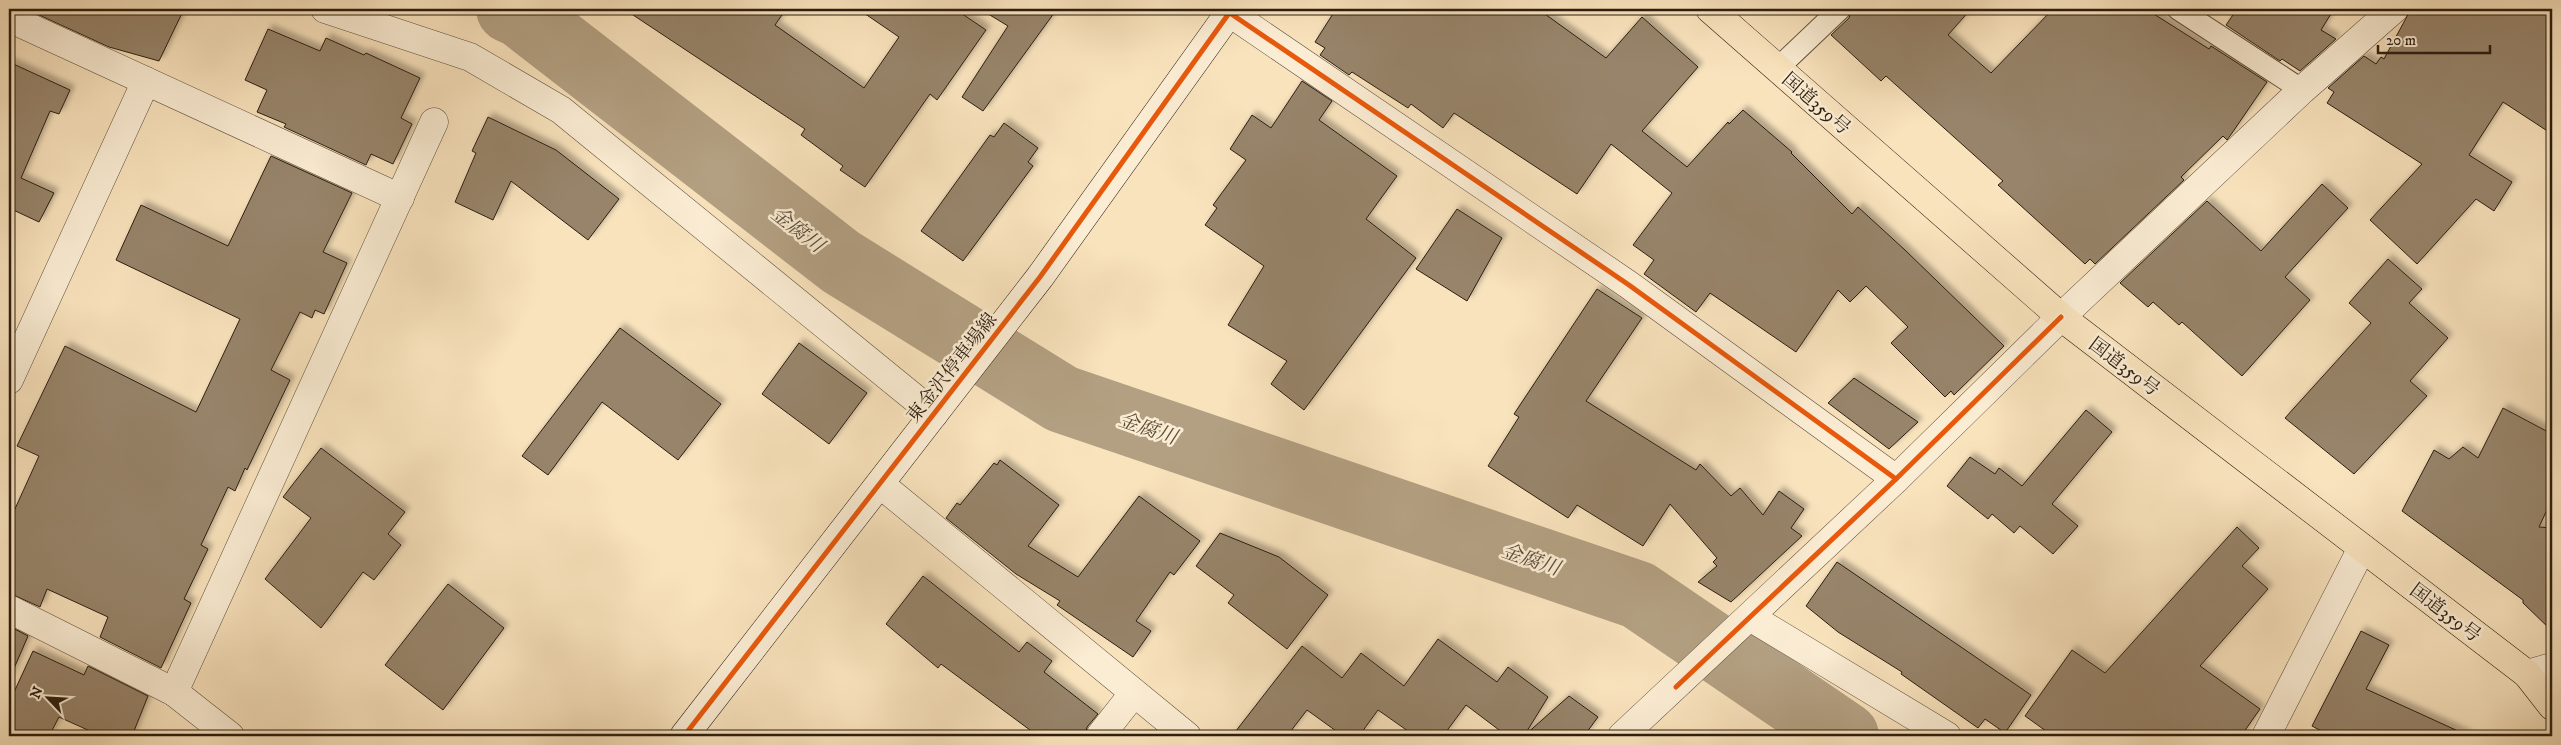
<svg xmlns="http://www.w3.org/2000/svg" width="2561" height="745" viewBox="0 0 2561 745" font-family="'IM FELL DW Pica','Noto Serif JP',serif">
  <style>
    .lines { fill: none; stroke-linecap: round; stroke-linejoin: round }
    .river { stroke: #b3a082; stroke-width: 68 }
    .building { fill: #97846a; stroke: #2c1e10; filter: url(#shadow) }
    .service-casing { stroke: #5f4f3b; stroke-width: 23 }
    .minor-casing { stroke: #5f4f3b; stroke-width: 29 }
    .secondary-casing { stroke: #2c1e10; stroke-width: 29 }
    .trunk-casing { stroke: #2c1e10; stroke-width: 29 }
    .service { stroke: #fbedd4; stroke-width: 21 }
    .minor { stroke: #fbedd4; stroke-width: 28 }
    .secondary { stroke: #fbedd4; stroke-width: 28 }
    .trunk { stroke: #f9e3bd; stroke-width: 28 }
    .cycleway-casing { stroke: #fbedd4; stroke-width: 8 }
    .cycleway { stroke: #e8590c; stroke-width: 5 }
    .labels { text-anchor: middle; stroke-width: 5; stroke-linejoin: round; paint-order: stroke }
    .street-label { font-size: 19px; fill: #2c1e10; stroke: #fbedd4 }
    .water-label { font-size: 20px; font-style: italic; fill: #5b4c38; stroke: #fbedd4 }
  </style>
  <defs>
    <filter id="shadow"><feDropShadow dx="4.5" dy="-4.5" stdDeviation="2.5" flood-color="#0004"/></filter>
  </defs>
  <rect width="100%" height="100%" fill="#f9e3bd"/>
  <filter id="stains"><feTurbulence type="fractalNoise" baseFrequency=".004" numOctaves="4"/><feColorMatrix values="0 0 0 0 .2 0 0 0 0 .09 0 0 0 0 .02 0 0 0 .5 -.17"/></filter>
  <radialGradient id="worn" r=".72"><stop offset=".6" stop-color="#630" stop-opacity="0"/><stop offset="1" stop-color="#630" stop-opacity=".3"/></radialGradient>
  <g class="lines">
    <path class="river" d="M 510,9 L 521,14 L 841,262 L 1062,399 L 1638,595 L 1845,736"/>
  </g>
  <g class="building">
    <path d="M 26,9 L 184,9 L 159,61 L 109,47 Z"/>
    <path d="M 624,9 L 786,9 L 775,25 L 864,88 L 899,37 L 858,9 L 955,9 L 986,30 L 937,100 L 930,94 L 865,187 L 840,170 L 843,166 L 801,135 L 805,129 Z"/>
    <path d="M 980,9 L 1057,9 L 983,111 L 962,97 L 1008,26 Z"/>
    <path d="M 1336,9 L 1538,9 L 1606,58 L 1642,17 L 1698,67 L 1642,131 L 1687,167 L 1728,122 L 1729,124 L 1743,110 L 1792,152 L 1791,153 L 1852,214 L 1858,207 L 1905,250 L 2004,346 L 1954,395 L 1951,391 L 1945,397 L 1891,343 L 1908,327 L 1866,286 L 1850,302 L 1838,290 L 1796,352 L 1710,293 L 1696,312 L 1644,274 L 1654,260 L 1633,245 L 1672,193 L 1611,144 L 1577,194 L 1454,113 L 1443,128 L 1411,104 L 1408,108 L 1352,72 L 1349,75 L 1320,55 L 1325,48 L 1315,42 Z"/>
    <path d="M 1852,9 L 1971,9 L 1948,35 L 1991,73 L 2053,9 L 2146,9 L 2209,49 L 2211,46 L 2267,82 L 2230,136 L 2227,140 L 2223,136 L 2181,177 L 2184,180 L 2095,264 L 2090,259 L 2085,264 L 1998,185 L 2003,181 L 1886,76 L 1881,81 L 1831,35 L 1849,18 Z"/>
    <path d="M 2237,9 L 2334,9 L 2321,30 L 2336,39 L 2300,71 L 2282,59 L 2280,61 L 2226,25 Z"/>
    <path d="M 2411,9 L 2552,9 L 2552,134 L 2503,102 L 2469,155 L 2512,182 L 2494,211 L 2476,199 L 2417,264 L 2370,220 L 2422,164 L 2327,103 L 2334,92 L 2328,88 L 2364,56 L 2376,64 L 2381,57 L 2384,59 Z"/>
    <path d="M 268,29 L 320,51 L 326,38 L 364,55 L 366,53 L 420,78 L 401,118 L 412,124 L 393,164 L 371,154 L 366,165 L 284,127 L 286,124 L 257,112 L 267,90 L 245,80 Z"/>
    <path d="M 9,62 L 70,90 L 59,114 L 50,111 L 21,178 L 54,193 L 39,222 L 9,208 Z"/>
    <path d="M 1302,81 L 1332,101 L 1319,120 L 1397,176 L 1366,219 L 1416,258 L 1304,410 L 1271,384 L 1287,361 L 1228,325 L 1264,266 L 1205,225 L 1217,208 L 1213,205 L 1246,160 L 1230,149 L 1252,115 L 1271,128 Z"/>
    <path d="M 488,117 L 556,150 L 619,199 L 588,240 L 511,181 L 493,220 L 455,202 L 476,153 L 472,151 Z"/>
    <path d="M 1004,123 L 1038,148 L 1028,162 L 1033,166 L 963,261 L 921,231 L 990,135 L 994,137 Z"/>
    <path d="M 271,156 L 352,193 L 323,252 L 347,263 L 324,314 L 315,310 L 312,318 L 300,312 L 271,370 L 290,380 L 247,470 L 245,468 L 235,491 L 228,487 L 201,545 L 208,549 L 184,599 L 191,603 L 161,668 L 100,637 L 108,617 L 47,589 L 40,607 L 9,593 L 9,522 L 39,456 L 17,446 L 65,346 L 196,412 L 240,319 L 116,260 L 141,205 L 228,246 Z"/>
    <path d="M 2322,184 L 2348,208 L 2285,277 L 2310,300 L 2242,376 L 2182,322 L 2179,325 L 2153,302 L 2148,307 L 2120,283 L 2207,201 L 2261,251 Z"/>
    <path d="M 1457,209 L 1502,238 L 1467,301 L 1416,269 Z"/>
    <path d="M 2388,259 L 2422,289 L 2409,303 L 2448,338 L 2410,381 L 2427,396 L 2354,474 L 2285,418 L 2371,323 L 2349,303 Z"/>
    <path d="M 1597,289 L 1642,318 L 1586,401 L 1696,470 L 1700,464 L 1731,496 L 1740,488 L 1763,515 L 1779,491 L 1804,509 L 1791,528 L 1802,536 L 1731,602 L 1698,582 L 1717,566 L 1713,562 L 1717,558 L 1670,504 L 1643,546 L 1577,505 L 1568,518 L 1488,466 L 1519,417 L 1514,414 Z"/>
    <path d="M 620,328 L 721,404 L 678,460 L 602,402 L 548,475 L 522,456 Z"/>
    <path d="M 799,343 L 867,393 L 829,444 L 762,394 Z"/>
    <path d="M 1854,378 L 1918,422 L 1889,449 L 1828,403 Z"/>
    <path d="M 2503,408 L 2552,434 L 2552,499 L 2539,527 L 2552,528 L 2552,631 L 2523,603 L 2523,600 L 2402,511 L 2434,450 L 2449,459 L 2463,447 L 2478,458 Z"/>
    <path d="M 2086,410 L 2112,432 L 2052,504 L 2078,526 L 2053,554 L 2020,526 L 2014,533 L 1992,514 L 1988,519 L 1947,486 L 1970,457 L 1995,474 L 1999,468 L 2022,486 Z"/>
    <path d="M 321,448 L 405,512 L 388,534 L 401,545 L 374,580 L 363,572 L 321,628 L 265,579 L 311,518 L 283,497 Z"/>
    <path d="M 1000,460 L 1059,505 L 1028,546 L 1078,577 L 1139,496 L 1200,541 L 1174,575 L 1170,572 L 1136,621 L 1151,631 L 1133,657 L 1057,605 L 1060,601 L 1016,574 L 946,518 L 957,503 L 960,505 L 994,463 L 997,465 Z"/>
    <path d="M 2237,527 L 2259,548 L 2242,566 L 2268,589 L 2200,666 L 2260,709 L 2241,736 L 2053,736 L 2025,716 L 2072,650 L 2105,673 Z"/>
    <path d="M 1220,533 L 1279,557 L 1328,595 L 1287,649 L 1228,603 L 1234,595 L 1196,566 Z"/>
    <path d="M 1837,562 L 2031,695 L 2005,733 L 1985,719 L 1978,728 L 1901,674 L 1902,672 L 1838,632 L 1806,606 Z"/>
    <path d="M 923,576 L 1019,652 L 1027,642 L 1052,661 L 1044,672 L 1098,714 L 1087,727 L 1085,736 L 1038,736 L 941,664 L 938,668 L 886,624 Z"/>
    <path d="M 448,584 L 504,628 L 443,710 L 385,665 Z"/>
    <path d="M 9,626 L 28,636 L 9,680 Z"/>
    <path d="M 2361,631 L 2389,645 L 2366,689 L 2469,736 L 2331,736 L 2312,726 Z"/>
    <path d="M 1438,639 L 1497,682 L 1508,667 L 1548,697 L 1524,736 L 1569,696 L 1598,717 L 1584,736 L 1507,736 L 1466,705 L 1443,736 L 1415,736 L 1378,710 L 1359,736 L 1343,736 L 1307,710 L 1287,736 L 1232,736 L 1302,646 L 1342,678 L 1361,653 L 1404,686 Z"/>
    <path d="M 33,651 L 84,675 L 88,666 L 148,696 L 132,736 L 101,736 L 59,717 L 49,736 L 9,736 L 9,703 Z"/>
  </g>
  <g class="lines">
    <defs>
      <g id="service">
        <path d="M 2178,9 L 2302,90"/>
        <path d="M 1778,68 L 1840,9"/>
      </g>
      <g id="minor">
        <path d="M 325,9 L 470,57 L 561,110 L 934,414"/>
        <path d="M 1224,9 L 1629,285 L 1896,479"/>
        <path d="M 9,18 L 400,198"/>
        <path d="M 9,380 L 146,81"/>
        <path d="M 880,484 L 1187,736"/>
        <path d="M 9,609 L 174,692 L 230,736"/>
        <path d="M 1750,617 L 1947,736"/>
        <path d="M 2527,674 L 2552,667"/>
        <path d="M 174,692 L 434,122"/>
        <path d="M 1100,736 L 1133,694"/>
        <path d="M 1622,736 L 1896,479 L 2061,317 L 2302,90 L 2394,9"/>
        <path d="M 2266,736 L 2362,548"/>
      </g>
      <path id="secondary" d="M 684,736 L 1040,277 L 1232,9"/>
      <path id="trunk" d="M 1710,9 L 2061,317 L 2527,674 L 2552,706"/>
    </defs>
    <use href="#service" class="service-casing"/>
    <use href="#minor" class="minor-casing"/>
    <use href="#secondary" class="secondary-casing"/>
    <use href="#trunk" class="trunk-casing"/>
    <use href="#service" class="service"/>
    <use href="#minor" class="minor"/>
    <use href="#secondary" class="secondary"/>
    <use href="#trunk" class="trunk"/>
    <defs>
      <g id="cycleway">
        <path d="M 1224,9 L 1629,285 L 1896,479"/>
        <path d="M 1676,687 L 1896,479 L 2061,317"/>
        <path d="M 684,736 L 1040,277 L 1232,9"/>
      </g>
    </defs>
    <use href="#cycleway" class="cycleway-casing"/>
    <use href="#cycleway" class="cycleway"/>
  </g>
  <g class="labels">
    <g class="street-label">
      <text transform="translate(1817 103) rotate(41)" y="7">国道359号</text>
      <text transform="translate(2125 366) rotate(37)" y="7">国道359号</text>
      <text transform="translate(951 367) rotate(-52)" y="7">東金沢停車場線</text>
      <text transform="translate(2446 612) rotate(37)" y="7">国道359号</text>
    </g>
    <g class="water-label">
      <text transform="translate(798 229) rotate(38)" y="7">金腐川</text>
      <text transform="translate(1148 428) rotate(19)" y="7">金腐川</text>
      <text transform="translate(1531 559) rotate(19)" y="7">金腐川</text>
    </g>
  </g>
  <rect width="2561" height="745" fill="none" stroke="#f9e3bd" stroke-width="30"/>
  <rect x="10" y="10" width="2541" height="725" fill="none" stroke="#2c1e10" stroke-width="2.5"/>
  <rect x="15" y="15" width="2531" height="715" fill="none" stroke="#2c1e10"/>
  <g transform="translate(48 698) rotate(295)" stroke="#fbedd4" stroke-width="4" paint-order="stroke">
  <path d="M0-4L9 19L0 12L-9 19Z" fill="#2c1e10"/>
  <text y="-8" font-size="14" font-weight="bold" text-anchor="middle" fill="#2c1e10">N</text>
  </g>
  <path d="M2378 45v8h112v-8" fill="none" stroke="#2c1e10" stroke-width="2.5"/>
  <text x="2386" y="45" font-size="15" fill="#2c1e10" stroke="#fbedd4" stroke-width="4" paint-order="stroke">20 m</text>
  <rect width="100%" height="100%" filter="url(#stains)"/>
  <rect width="100%" height="100%" fill="url(#worn)"/>
</svg>
